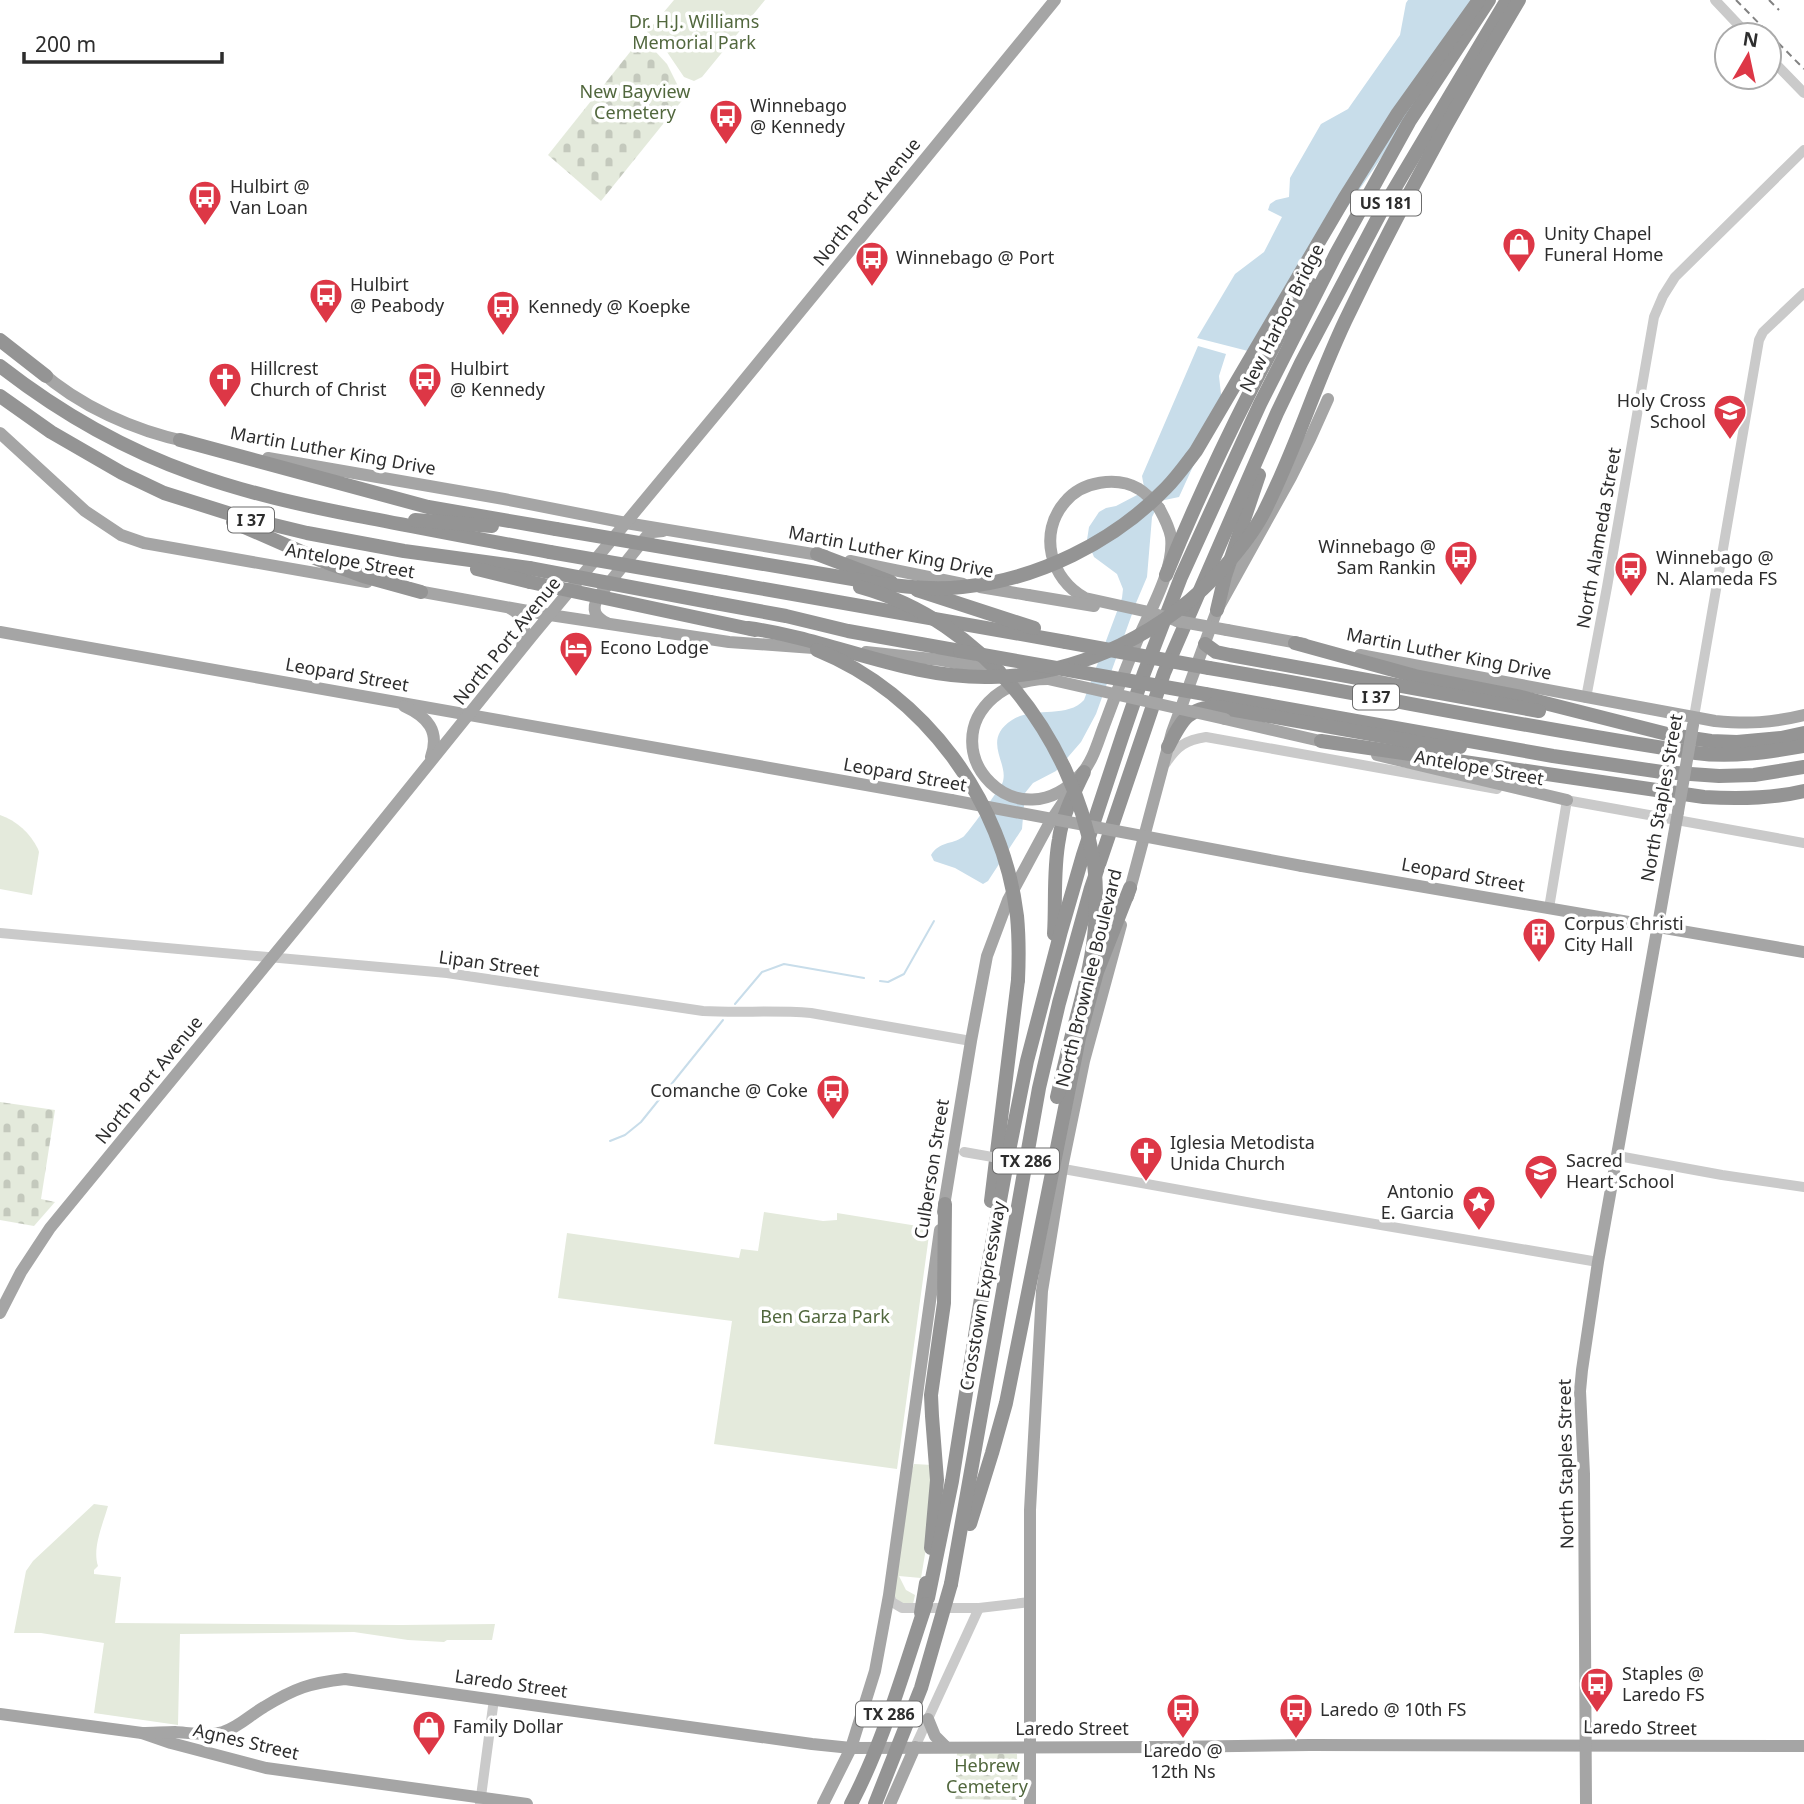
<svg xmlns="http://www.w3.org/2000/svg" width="1804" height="1804" viewBox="0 0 1804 1804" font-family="'Noto Sans',sans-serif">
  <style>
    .green { fill: #e4eadc }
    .cemetery { fill: url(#cemetery-stones) }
    .water { fill: #c8ddea }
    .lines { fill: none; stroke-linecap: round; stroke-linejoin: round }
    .stream { stroke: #c8ddea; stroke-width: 2 }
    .minor { stroke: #cacaca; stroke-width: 10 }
    .major { stroke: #a5a5a5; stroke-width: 12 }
    .highway { stroke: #949494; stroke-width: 14 }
    .rail { stroke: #828282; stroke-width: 2; stroke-dasharray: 7 5; stroke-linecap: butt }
    .minor-bridge { stroke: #cacaca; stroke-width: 10 }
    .major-bridge { stroke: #a5a5a5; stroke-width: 12 }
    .highway-bridge { stroke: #949494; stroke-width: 14 }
    .labels { text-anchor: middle; stroke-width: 7; stroke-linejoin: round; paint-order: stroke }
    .shield { fill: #fff; stroke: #6c6c6c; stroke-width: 2 }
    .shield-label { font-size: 16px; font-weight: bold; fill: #2d2d2d }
    .park-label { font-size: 18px; fill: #51673d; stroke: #fff }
    .poi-label { font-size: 18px; fill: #2d2d2d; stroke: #fff; text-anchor: start }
    .street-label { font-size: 18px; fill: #2d2d2d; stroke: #fff }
  </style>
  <defs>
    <pattern id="cemetery-stones" width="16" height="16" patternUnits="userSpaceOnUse" patternTransform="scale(1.75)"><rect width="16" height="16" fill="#e4eadc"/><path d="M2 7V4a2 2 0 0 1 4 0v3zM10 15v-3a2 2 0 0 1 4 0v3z" fill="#c4c9bd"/></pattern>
  </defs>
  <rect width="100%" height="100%" fill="#fff"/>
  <g class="green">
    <path d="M 674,0 L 765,0 L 702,77 L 694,81 L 684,77 L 665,49 L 647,32 Z"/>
    <path d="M 0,815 C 17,821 30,833 38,849 L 39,852 L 32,895 L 0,889 Z"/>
    <path d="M 764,1212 L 823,1221 L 837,1220 L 837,1213 L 930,1228 L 897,1469 L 714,1444 L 732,1321 L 558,1298 L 567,1233 L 739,1258 L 741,1249 L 758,1251 Z"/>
    <path d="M 914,1464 L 932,1465 L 927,1542 L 921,1578 L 899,1576 L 906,1590 L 915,1595 L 913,1604 C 904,1605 898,1602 893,1595 L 910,1478 Z"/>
    <path d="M 94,1504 L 108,1506 C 103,1524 92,1548 98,1566 L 94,1570 L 94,1574 L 121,1577 L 115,1623 L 401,1625 L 495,1624 L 492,1640 L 447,1640 L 444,1642 L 408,1640 L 354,1632 L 180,1634 L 178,1725 L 94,1713 L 104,1643 L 41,1633 L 14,1633 L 26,1571 L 33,1561 Z"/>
  </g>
  <g class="cemetery">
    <path d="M 642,37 L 667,64 L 684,98 L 601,201 L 548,155 Z"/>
    <path d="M 0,1102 L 55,1110 L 41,1199 L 55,1202 L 34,1226 L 0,1220 Z"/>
    <path d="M 957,1752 L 1017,1754 L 1018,1800 L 955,1799 Z"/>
  </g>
  <g class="water">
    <path d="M 1408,0 L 1490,0 L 1248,351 L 1197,338 L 1235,274 L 1264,252 L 1282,217 L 1268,210 L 1270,204 L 1276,200 L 1289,197 L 1290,178 L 1321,124 L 1348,109 L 1400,35 L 1406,3 Z"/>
    <path d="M 1198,346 L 1226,354 L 1219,376 L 1222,403 L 1179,497 L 1160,501 L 1152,517 L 1147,577 L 1136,603 L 1096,714 L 1081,742 L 1056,771 L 1033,783 L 1025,793 L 1022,829 L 988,881 L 983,884 L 955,868 L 934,861 L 931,855 C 940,841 951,845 963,837 C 967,835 999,789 1002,784 C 1011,764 980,741 1012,720 C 1033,706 1067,719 1084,700 L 1122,598 L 1123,589 L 1117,574 L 1094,557 L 1087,540 L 1089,527 L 1099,512 L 1106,508 L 1116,506 L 1137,495 L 1144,487 L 1142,476 Z"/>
  </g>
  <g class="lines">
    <g class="stream">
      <path d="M 880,981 L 888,982 L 904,974 L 934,921"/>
      <path d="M 735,1004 L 762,972 L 784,964 L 864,978"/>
      <path d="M 610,1141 L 625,1135 L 641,1122 L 723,1020"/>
    </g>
    <g class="minor">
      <path d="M 1715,0 L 1748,35"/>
      <path d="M 1769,57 L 1804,93"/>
      <path d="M 1586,698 L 1607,587 L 1654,317 L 1663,296 L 1675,277 L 1804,150"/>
      <path d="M 1694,717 L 1759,340 L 1763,332 L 1804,293"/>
      <path d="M 1166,763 C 1177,746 1186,740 1206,737 L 1497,789"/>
      <path d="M 1560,799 L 1804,843"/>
      <path d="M 1549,908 L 1567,800"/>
      <path d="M 0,933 L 447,973 L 703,1011 C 739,1013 775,1010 811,1013 L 971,1041"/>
      <path d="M 1618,1156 L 1722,1175 L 1804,1187"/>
      <path d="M 1058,1168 L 1275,1207 L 1598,1262"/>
      <path d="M 889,1595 L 892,1602 L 902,1608 L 979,1608 L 1030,1602"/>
      <path d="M 915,1747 L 979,1608"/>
      <path d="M 480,1804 L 494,1699"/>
    </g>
    <g class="major">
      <path d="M 39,370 C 79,406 135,431 188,442"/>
      <path d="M 0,433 L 85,511 L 121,535 L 144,543 L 367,582"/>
      <path d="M 268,458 L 504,499 L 626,523 L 825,556"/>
      <path d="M 850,561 L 963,584"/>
      <path d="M 980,587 L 1028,595"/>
      <path d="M 412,590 L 550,615 L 729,642 L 827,649"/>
      <path d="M 511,609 C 527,617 525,631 522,647"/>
      <path d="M 607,623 C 595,617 591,610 598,597 L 646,537 L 653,532 L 663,531"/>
      <path d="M 1227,630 L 1304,644"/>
      <path d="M 0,632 L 951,800"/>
      <path d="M 866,652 L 941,660 L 1000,671"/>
      <path d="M 1360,655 L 1715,721 C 1749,724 1771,723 1804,715"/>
      <path d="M 1048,679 C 1028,679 1010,684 994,697 C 931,751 1018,846 1082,773 C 1093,761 1098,741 1104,726 C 1114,699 1124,673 1135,646 C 1147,615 1175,571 1171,537 C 1169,526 1164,517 1159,508"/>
      <path d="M 404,706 C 428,717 440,731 431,757"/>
      <path d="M 1225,719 L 1329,743"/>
      <path d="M 1377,755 L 1567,800"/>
      <path d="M 1302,866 L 1804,952"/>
      <path d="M 1128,897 L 1172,732 L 1217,610 L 1291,477 L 1310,439 L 1328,399"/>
      <path d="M 943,1212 L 971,1041 L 987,956 L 1008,900 L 1050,822 L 1070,792"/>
      <path d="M 0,1313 L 21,1272 L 50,1228 L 311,910 L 532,636 L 731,396 L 1055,0"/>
      <path d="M 0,1714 L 142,1733 L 171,1743 L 266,1768 L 527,1804"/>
      <path d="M 928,1719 L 935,1736 L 946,1747"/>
      <path d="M 142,1733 C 153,1733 164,1732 175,1732 C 191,1733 207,1736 223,1732 C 239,1727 250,1715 264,1707 C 295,1688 310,1683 345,1679 L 812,1744 L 851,1748 L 1168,1747 L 1310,1745 L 1804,1746"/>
      <path d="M 823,1804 L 851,1748 L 875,1671 L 889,1595 L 940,1230"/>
      <path d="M 890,1804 L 915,1747"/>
      <path d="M 1030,1804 L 1030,1510 L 1042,1291 L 1062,1168 L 1084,1061 L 1121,925"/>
      <path d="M 1586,1804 L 1584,1474 L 1580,1391 L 1582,1370 L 1598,1262 L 1678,812"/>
    </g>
    <g class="highway">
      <path d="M 0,340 L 46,376"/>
      <path d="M 0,366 C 59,412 123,449 194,474 C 247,493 302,505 358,516 C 422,528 486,541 550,552"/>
      <path d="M 0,396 L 51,432 L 122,473 L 164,493 L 237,516 L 307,533 L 404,551 L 529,568"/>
      <path d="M 180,440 L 428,507 L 556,529"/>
      <path d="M 415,520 L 492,526"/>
      <path d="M 233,522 L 320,560 L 363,576 L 421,592"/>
      <path d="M 817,554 L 891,582"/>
      <path d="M 477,569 L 530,582"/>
      <path d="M 1166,575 C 1192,511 1221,449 1252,388 C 1270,353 1288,317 1312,285"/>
      <path d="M 724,582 L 1066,642"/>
      <path d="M 917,590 L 1034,628"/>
      <path d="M 710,602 L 786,616 L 848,631 L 960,651"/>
      <path d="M 1217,610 L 1225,576 L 1259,475"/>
      <path d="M 1295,643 L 1415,676 L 1517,696 L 1671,735 L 1711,741 L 1737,742 L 1781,738 L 1804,733"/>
      <path d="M 1205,644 L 1216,652 L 1230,655 L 1539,711"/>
      <path d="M 1209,668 C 1372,695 1533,729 1696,753 C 1731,758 1769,752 1804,746"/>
      <path d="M 1205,694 L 1553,756 L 1662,772 L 1719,776 L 1754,775 L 1804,767"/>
      <path d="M 1321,741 L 1704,797 C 1737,799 1771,799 1804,791"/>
      <path d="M 1168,747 C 1181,722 1187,707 1218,707 L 1438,746 L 1460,747"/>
      <path d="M 1054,934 C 1056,903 1053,870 1059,839 C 1062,816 1074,793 1084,772"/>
      <path d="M 991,1201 L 1018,980"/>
      <path d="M 981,1304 L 1010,1146 L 1027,1061 L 1061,931 L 1083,855 L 1123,734 L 1144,673 L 1181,577 L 1260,404 L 1336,254 L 1409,122 L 1489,0"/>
      <path d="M 970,1524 L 992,1453 L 1006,1403 L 1079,1038 L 1097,972 L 1130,888"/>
      <path d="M 931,1548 L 937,1480 L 932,1416 L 931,1395 L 944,1303 L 945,1204"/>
      <path d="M 951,1584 L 1039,1088 L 1059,1003 L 1091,888 L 1164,673 L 1277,413 L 1301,363 L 1383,208 L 1507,0"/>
      <path d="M 928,1598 L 952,1481 L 981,1298"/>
    </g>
    <g class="rail">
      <path d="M 1736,0 L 1804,69"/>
      <path d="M 1769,0 L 1779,10"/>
    </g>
    <path class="minor-bridge" d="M 964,1152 L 1055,1168"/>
    <g class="major-bridge">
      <path d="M 1159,508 C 1153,501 1147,494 1139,489 C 1117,476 1082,481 1065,502 C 1038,533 1050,579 1085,598 L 1144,611 L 1182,622"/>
      <path d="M 1028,595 L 1094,606"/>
      <path d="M 1177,621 L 1227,630"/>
      <path d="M 1048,679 L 1225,719"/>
      <path d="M 951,800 L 1302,866"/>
      <path d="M 1678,812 L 1693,725"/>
    </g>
    <g class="highway-bridge">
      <path d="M 556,529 L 882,584 C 909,587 935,590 962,587 C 1037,580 1114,542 1166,488 C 1177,477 1186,464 1196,451 L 1344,199 L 1398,113 L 1479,0"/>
      <path d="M 550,552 L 724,582"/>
      <path d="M 529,568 L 710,602"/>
      <path d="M 530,582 L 755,630"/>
      <path d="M 860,587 C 983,621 1071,735 1093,858 C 1097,880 1096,904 1095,926 C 1093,958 1084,989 1076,1020 C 1069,1045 1063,1071 1057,1097"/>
      <path d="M 748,628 C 831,639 906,679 991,677 C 1081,675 1167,632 1226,565 C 1240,549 1253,533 1263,514 C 1297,448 1317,377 1350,311 C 1401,205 1458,101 1519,0"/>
      <path d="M 1066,642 L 1209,668"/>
      <path d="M 817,650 C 925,694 1003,801 1017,916 C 1019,937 1019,958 1018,980"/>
      <path d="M 960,651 L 1205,694"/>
      <path d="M 921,1613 L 926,1583"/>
      <path d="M 851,1804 C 884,1741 903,1672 926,1604"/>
      <path d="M 875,1804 L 921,1688 L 951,1584"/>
    </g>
  </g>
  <defs>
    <symbol id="bus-pin" viewBox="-11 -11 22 30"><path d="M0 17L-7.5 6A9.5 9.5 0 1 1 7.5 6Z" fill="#dd3746" stroke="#fff"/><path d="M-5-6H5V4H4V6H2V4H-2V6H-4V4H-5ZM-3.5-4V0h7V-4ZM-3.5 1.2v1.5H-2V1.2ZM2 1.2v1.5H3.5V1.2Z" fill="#fff"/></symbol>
    <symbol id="shop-pin" viewBox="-11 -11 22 30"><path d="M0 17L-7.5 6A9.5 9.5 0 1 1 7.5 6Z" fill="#dd3746" stroke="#fff"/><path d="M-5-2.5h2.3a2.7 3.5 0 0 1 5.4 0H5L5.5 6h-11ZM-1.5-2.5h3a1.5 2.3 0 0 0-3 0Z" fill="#fff"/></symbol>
    <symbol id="church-pin" viewBox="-11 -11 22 30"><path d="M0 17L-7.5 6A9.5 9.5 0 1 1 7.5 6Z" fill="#dd3746" stroke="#fff"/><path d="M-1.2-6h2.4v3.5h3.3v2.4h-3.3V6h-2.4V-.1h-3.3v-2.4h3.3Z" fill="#fff"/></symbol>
    <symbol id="school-pin" viewBox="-11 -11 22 30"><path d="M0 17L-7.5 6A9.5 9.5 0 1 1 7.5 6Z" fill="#dd3746" stroke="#fff"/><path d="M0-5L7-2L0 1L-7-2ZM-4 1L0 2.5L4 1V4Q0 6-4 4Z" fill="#fff"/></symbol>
    <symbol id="hotel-pin" viewBox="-11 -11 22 30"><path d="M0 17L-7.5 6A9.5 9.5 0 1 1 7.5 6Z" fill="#dd3746" stroke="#fff"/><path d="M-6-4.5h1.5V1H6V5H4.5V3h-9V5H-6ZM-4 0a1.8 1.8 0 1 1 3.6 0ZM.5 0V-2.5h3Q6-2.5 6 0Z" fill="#fff"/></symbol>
    <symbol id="building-pin" viewBox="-11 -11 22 30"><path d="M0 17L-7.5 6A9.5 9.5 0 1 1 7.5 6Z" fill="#dd3746" stroke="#fff"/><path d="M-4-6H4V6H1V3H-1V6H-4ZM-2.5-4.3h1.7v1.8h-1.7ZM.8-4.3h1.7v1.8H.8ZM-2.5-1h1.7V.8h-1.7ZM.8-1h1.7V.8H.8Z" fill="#fff"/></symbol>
    <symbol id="sight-pin" viewBox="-11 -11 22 30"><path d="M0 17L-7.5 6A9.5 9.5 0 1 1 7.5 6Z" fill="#dd3746" stroke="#fff"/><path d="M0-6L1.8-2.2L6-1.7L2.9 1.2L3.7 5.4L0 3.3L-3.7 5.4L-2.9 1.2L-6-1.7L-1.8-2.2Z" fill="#fff"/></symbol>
  </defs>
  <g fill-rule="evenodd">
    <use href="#bus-pin" x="707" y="97" width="38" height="52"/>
    <use href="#bus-pin" x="186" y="178" width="38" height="52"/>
    <use href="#shop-pin" x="1500" y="225" width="38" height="52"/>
    <use href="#bus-pin" x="853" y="239" width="38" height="52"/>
    <use href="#bus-pin" x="307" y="276" width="38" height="52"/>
    <use href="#bus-pin" x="484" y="288" width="38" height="52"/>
    <use href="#church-pin" x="206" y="360" width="38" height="52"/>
    <use href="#bus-pin" x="406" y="360" width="38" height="52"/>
    <use href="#school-pin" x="1711" y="392" width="38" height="52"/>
    <use href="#bus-pin" x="1442" y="538" width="38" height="52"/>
    <use href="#bus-pin" x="1612" y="549" width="38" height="52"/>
    <use href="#hotel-pin" x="557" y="629" width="38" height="52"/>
    <use href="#building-pin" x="1520" y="915" width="38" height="52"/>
    <use href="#bus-pin" x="814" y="1072" width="38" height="52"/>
    <use href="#church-pin" x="1127" y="1134" width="38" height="52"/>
    <use href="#school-pin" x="1522" y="1152" width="38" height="52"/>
    <use href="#sight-pin" x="1460" y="1183" width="38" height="52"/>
    <use href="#bus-pin" x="1578" y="1665" width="38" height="52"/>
    <use href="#bus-pin" x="1164" y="1691" width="38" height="52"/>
    <use href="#bus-pin" x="1277" y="1691" width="38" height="52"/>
    <use href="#shop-pin" x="410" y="1708" width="38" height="52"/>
  </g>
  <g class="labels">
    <g class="shield">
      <rect x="1351" y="190.5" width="70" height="25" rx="5"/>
      <rect x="228" y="507.5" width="46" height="25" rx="5"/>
      <rect x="1353" y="684.5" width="46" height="25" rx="5"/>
      <rect x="993" y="1148.5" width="66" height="25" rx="5"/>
      <rect x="856" y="1701.5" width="66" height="25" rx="5"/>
    </g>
    <g class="shield-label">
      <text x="1386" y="209">US 181</text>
      <text x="251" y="526">I 37</text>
      <text x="1376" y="703">I 37</text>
      <text x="1026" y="1167">TX 286</text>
      <text x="889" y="1720">TX 286</text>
    </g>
    <g class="park-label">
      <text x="694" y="28">Dr. H.J. Williams<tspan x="694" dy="21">Memorial Park</tspan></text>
      <text x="635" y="98">New Bayview<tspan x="635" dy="21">Cemetery</tspan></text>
      <text x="825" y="1323">Ben Garza Park</text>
      <text x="987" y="1772">Hebrew<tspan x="987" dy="21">Cemetery</tspan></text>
    </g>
    <g class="poi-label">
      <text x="750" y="112">Winnebago<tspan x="750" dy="21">@ Kennedy</tspan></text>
      <text x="230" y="193">Hulbirt @<tspan x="230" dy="21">Van Loan</tspan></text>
      <text x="1544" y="240">Unity Chapel<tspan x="1544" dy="21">Funeral Home</tspan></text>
      <text x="896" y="264">Winnebago @ Port</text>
      <text x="350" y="291">Hulbirt<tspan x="350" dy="21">@ Peabody</tspan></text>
      <text x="528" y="313">Kennedy @ Koepke</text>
      <text x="250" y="375">Hillcrest<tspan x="250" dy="21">Church of Christ</tspan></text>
      <text x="450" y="375">Hulbirt<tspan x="450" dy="21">@ Kennedy</tspan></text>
      <text x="1706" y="407" text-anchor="end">Holy Cross<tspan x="1706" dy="21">School</tspan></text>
      <text x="1436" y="553" text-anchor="end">Winnebago @<tspan x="1436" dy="21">Sam Rankin</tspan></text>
      <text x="1656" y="564">Winnebago @<tspan x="1656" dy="21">N. Alameda FS</tspan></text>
      <text x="600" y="654">Econo Lodge</text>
      <text x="1564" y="930">Corpus Christi<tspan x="1564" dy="21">City Hall</tspan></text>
      <text x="808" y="1097" text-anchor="end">Comanche @ Coke</text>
      <text x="1170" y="1149">Iglesia Metodista<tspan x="1170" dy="21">Unida Church</tspan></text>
      <text x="1566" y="1167">Sacred<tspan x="1566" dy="21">Heart School</tspan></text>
      <text x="1454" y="1198" text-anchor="end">Antonio<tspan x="1454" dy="21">E. Garcia</tspan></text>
      <text x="1622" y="1680">Staples @<tspan x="1622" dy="21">Laredo FS</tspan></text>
      <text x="1320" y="1716">Laredo @ 10th FS</text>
      <text x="453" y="1733">Family Dollar</text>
      <text x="1183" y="1757" text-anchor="middle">Laredo @<tspan x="1183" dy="21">12th Ns</tspan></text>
    </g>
    <g class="street-label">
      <text transform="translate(867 202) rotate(-51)" y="6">North Port Avenue</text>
      <text transform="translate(1282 318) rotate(-63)" y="6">New Harbor Bridge</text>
      <text transform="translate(333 451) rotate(10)" y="6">Martin Luther King Drive</text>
      <text transform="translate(1599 538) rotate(-80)" y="6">North Alameda Street</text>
      <text transform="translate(891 552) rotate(11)" y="6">Martin Luther King Drive</text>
      <text transform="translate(350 561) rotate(10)" y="6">Antelope Street</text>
      <text transform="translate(507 641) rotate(-51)" y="6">North Port Avenue</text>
      <text transform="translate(1449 654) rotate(11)" y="6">Martin Luther King Drive</text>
      <text transform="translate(347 675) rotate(10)" y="6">Leopard Street</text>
      <text transform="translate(1479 768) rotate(10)" y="6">Antelope Street</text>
      <text transform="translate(905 775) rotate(10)" y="6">Leopard Street</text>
      <text transform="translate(1662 798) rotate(-80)" y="6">North Staples Street</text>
      <text transform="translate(1463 875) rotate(10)" y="6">Leopard Street</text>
      <text transform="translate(489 964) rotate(8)" y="6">Lipan Street</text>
      <text transform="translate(1089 978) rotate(-76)" y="6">North Brownlee Boulevard</text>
      <text transform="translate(149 1080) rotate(-51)" y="6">North Port Avenue</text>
      <text transform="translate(932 1169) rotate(-81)" y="6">Culberson Street</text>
      <text transform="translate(983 1296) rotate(-80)" y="6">Crosstown Expressway</text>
      <text transform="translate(1566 1464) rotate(-91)" y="6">North Staples Street</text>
      <text transform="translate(511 1684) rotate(8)" y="6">Laredo Street</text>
      <text transform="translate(1640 1728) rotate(1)" y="6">Laredo Street</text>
      <text x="1072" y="1735">Laredo Street</text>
      <text transform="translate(246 1742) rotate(13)" y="6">Agnes Street</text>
    </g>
  </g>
  <g transform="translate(1748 56) rotate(9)"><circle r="33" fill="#ffffff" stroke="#ababab" stroke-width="2"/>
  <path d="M0-5L12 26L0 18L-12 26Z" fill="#dd3746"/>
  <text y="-10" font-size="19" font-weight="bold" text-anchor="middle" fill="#2d2d2d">N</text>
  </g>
  <path d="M24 52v10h198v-10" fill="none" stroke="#2d2d2d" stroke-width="3.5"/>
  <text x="35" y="52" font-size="21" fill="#2d2d2d" stroke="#ffffff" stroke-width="5" paint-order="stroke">200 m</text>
</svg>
